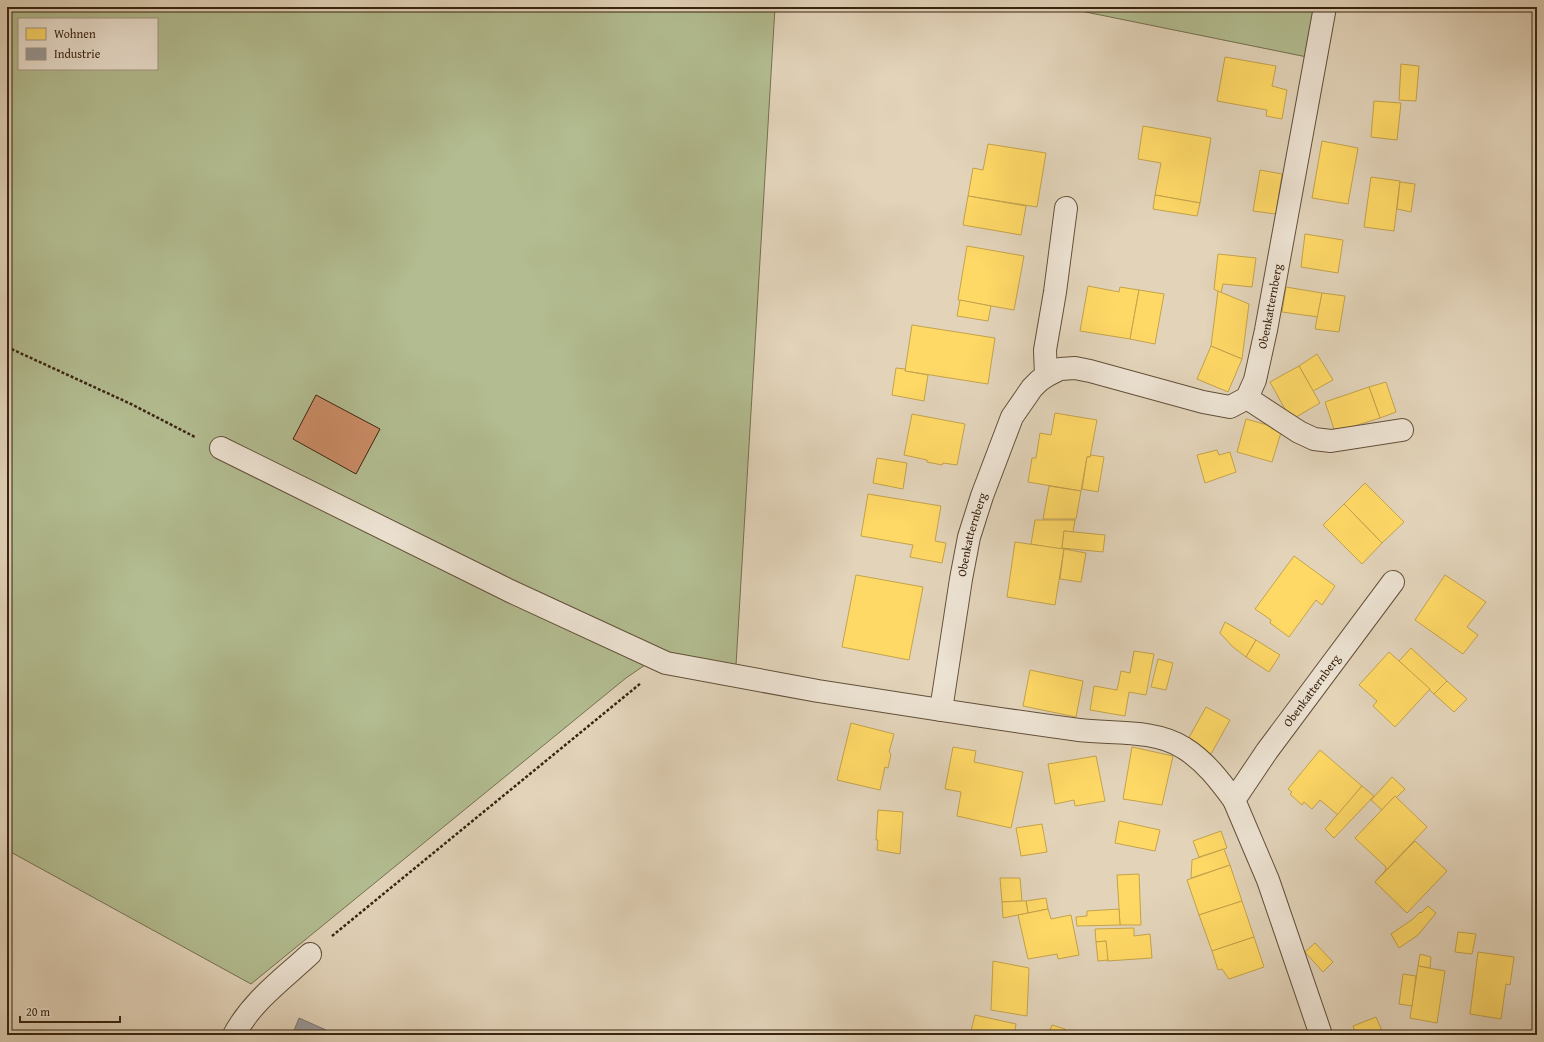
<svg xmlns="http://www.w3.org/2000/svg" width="1544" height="1042" viewBox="0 0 1544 1042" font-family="'Gentium Book Plus',serif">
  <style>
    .green { fill: #b2bc90; stroke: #767050; fill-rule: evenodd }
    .homes { fill: #ffd966; stroke: #c4a34c }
    .industry { fill: #999; stroke: #7c7670 }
    .building { fill: #cb8c66; stroke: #392410 }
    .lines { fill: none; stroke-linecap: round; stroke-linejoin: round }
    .minor-casing { stroke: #63503a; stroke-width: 24 }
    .path { stroke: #392410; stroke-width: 2.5; stroke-dasharray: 3 2; stroke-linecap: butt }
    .minor { stroke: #ece2d2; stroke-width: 22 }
    .labels { text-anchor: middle; stroke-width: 4; stroke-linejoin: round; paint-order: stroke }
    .street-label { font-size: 12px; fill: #392410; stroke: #ece2d2 }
  </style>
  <rect width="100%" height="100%" fill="#e2d3b9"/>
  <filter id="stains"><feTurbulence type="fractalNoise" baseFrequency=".005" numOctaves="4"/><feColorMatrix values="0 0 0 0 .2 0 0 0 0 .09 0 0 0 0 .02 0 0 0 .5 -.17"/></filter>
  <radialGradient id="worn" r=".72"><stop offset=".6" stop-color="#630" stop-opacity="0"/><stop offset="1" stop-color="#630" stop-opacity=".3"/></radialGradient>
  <g class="green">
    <path d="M 7,7 L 775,7 L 736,665 L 664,652 L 626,678 L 251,984 L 7,850 ZM 19,19 L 157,19 L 157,69 L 19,69 Z"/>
    <path d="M 1061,7 L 1315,7 L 1307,57 Z"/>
  </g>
  <g class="homes">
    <path d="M 1225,57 L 1276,66 L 1272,86 L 1287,90 L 1282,119 L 1266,116 L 1267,110 L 1217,101 Z"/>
    <path d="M 1401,64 L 1419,66 L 1416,101 L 1399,100 Z"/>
    <path d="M 1374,101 L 1401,103 L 1397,140 L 1371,137 Z"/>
    <path d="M 1143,126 L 1211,138 L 1200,203 L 1155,195 L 1161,163 L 1138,159 Z"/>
    <path d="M 1322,141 L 1358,148 L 1348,204 L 1312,198 Z"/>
    <path d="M 988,144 L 1046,153 L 1037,207 L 968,196 L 973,168 L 983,170 Z"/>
    <path d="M 1260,170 L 1282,174 L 1276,214 L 1253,211 Z"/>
    <path d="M 1371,177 L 1400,181 L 1394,231 L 1364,227 Z"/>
    <path d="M 1400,182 L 1415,184 L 1411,212 L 1397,209 Z"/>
    <path d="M 1155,195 L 1200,203 L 1197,216 L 1153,209 Z"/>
    <path d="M 968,196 L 1026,206 L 1021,235 L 963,225 Z"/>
    <path d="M 1305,234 L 1343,240 L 1338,273 L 1301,267 Z"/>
    <path d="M 967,246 L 1024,256 L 1014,310 L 958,300 Z"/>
    <path d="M 1218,254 L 1256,258 L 1252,287 L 1223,284 L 1221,293 L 1214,289 Z"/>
    <path d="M 1088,286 L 1119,292 L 1120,287 L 1139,290 L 1130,339 L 1080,331 Z"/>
    <path d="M 1286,287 L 1322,293 L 1318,317 L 1282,312 Z"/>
    <path d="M 1139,290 L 1164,294 L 1155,344 L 1130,339 Z"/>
    <path d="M 1218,291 L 1249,304 L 1242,359 L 1211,346 Z"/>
    <path d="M 1322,293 L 1345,296 L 1339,332 L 1315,329 Z"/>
    <path d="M 960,300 L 991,306 L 988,321 L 957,316 Z"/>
    <path d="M 912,325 L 995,338 L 988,384 L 905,371 Z"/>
    <path d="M 1211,346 L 1242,359 L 1228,392 L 1197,379 Z"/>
    <path d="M 1317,354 L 1333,380 L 1313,391 L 1299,366 Z"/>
    <path d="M 1299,366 L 1320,403 L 1291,420 L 1270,382 Z"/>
    <path d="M 896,368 L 905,369 L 905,371 L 928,375 L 924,401 L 892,395 Z"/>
    <path d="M 1386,382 L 1396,412 L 1380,418 L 1369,387 Z"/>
    <path d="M 1369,387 L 1380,418 L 1335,432 L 1325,402 Z"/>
    <path d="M 1055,413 L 1097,420 L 1090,457 L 1087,457 L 1081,491 L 1028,482 L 1032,458 L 1036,458 L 1040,433 L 1051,435 Z"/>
    <path d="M 912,414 L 965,424 L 957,465 L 943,463 L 942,465 L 927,462 L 927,460 L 904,455 Z"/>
    <path d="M 1246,419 L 1282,429 L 1272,462 L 1237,452 Z"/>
    <path d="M 1217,450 L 1219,455 L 1230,452 L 1236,472 L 1205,483 L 1197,455 Z"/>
    <path d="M 1091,455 L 1104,457 L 1098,492 L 1082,489 L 1087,457 L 1090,457 Z"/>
    <path d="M 877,458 L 907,463 L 903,489 L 873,483 Z"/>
    <path d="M 1365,483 L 1404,522 L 1382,543 L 1344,504 Z"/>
    <path d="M 1049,486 L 1081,491 L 1076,519 L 1043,519 Z"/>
    <path d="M 868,494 L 941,506 L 935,541 L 946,543 L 942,563 L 910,557 L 913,545 L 861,536 Z"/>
    <path d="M 1344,504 L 1382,543 L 1362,564 L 1323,525 Z"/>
    <path d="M 1035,520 L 1075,520 L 1073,532 L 1064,531 L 1062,548 L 1070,549 L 1070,551 L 1031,544 Z"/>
    <path d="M 1064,531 L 1105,535 L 1103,552 L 1062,548 Z"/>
    <path d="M 1015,542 L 1064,549 L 1055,605 L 1007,597 Z"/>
    <path d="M 1064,549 L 1086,553 L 1081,582 L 1060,579 Z"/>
    <path d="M 1294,556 L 1335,586 L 1322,605 L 1316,600 L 1289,637 L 1270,623 L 1271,620 L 1255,609 Z"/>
    <path d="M 856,575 L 923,587 L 909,660 L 842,647 Z"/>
    <path d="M 1445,575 L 1486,602 L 1467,627 L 1478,635 L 1463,654 L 1415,620 Z"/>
    <path d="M 1225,622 L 1256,640 L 1246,657 L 1233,647 L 1220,633 Z"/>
    <path d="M 1256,640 L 1280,655 L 1269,672 L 1246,657 Z"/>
    <path d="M 1411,648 L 1447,681 L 1434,694 L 1399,661 Z"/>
    <path d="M 1134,651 L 1154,654 L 1146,695 L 1129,692 L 1125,716 L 1090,710 L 1094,686 L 1117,690 L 1121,671 L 1130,673 Z"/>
    <path d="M 1389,652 L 1430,689 L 1395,727 L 1373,706 L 1377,701 L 1359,685 Z"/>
    <path d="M 1158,659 L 1173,663 L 1166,690 L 1151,687 Z"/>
    <path d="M 1030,670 L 1083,681 L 1076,717 L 1023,706 Z"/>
    <path d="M 1447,681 L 1467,699 L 1454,712 L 1434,694 Z"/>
    <path d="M 1206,707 L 1230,720 L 1211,754 L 1187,741 Z"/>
    <path d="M 851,723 L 894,734 L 889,752 L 891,754 L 888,768 L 885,767 L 880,790 L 837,780 Z"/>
    <path d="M 953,747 L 976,751 L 974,762 L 1023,772 L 1011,828 L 957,816 L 961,792 L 945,789 Z"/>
    <path d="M 1132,747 L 1173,756 L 1162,805 L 1123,799 Z"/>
    <path d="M 1320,750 L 1362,786 L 1338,815 L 1320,800 L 1312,809 L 1304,802 L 1302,805 L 1290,794 L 1292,792 L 1288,789 Z"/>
    <path d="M 1096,756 L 1105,801 L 1075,806 L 1074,800 L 1055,804 L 1048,764 Z"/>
    <path d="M 1392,777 L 1405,789 L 1396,798 L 1395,796 L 1382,810 L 1371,800 Z"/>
    <path d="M 1362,786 L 1374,796 L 1334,838 L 1325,829 Z"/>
    <path d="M 1395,796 L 1427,827 L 1375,882 L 1385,871 L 1386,867 L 1355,838 Z"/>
    <path d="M 878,810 L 903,812 L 900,854 L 877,850 L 878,840 L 876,840 Z"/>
    <path d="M 1119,821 L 1160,830 L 1155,851 L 1115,843 Z"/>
    <path d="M 1042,824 L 1047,852 L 1021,856 L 1016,828 Z"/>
    <path d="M 1221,831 L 1227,848 L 1199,857 L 1193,841 Z"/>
    <path d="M 1415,841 L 1447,871 L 1407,913 L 1375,882 Z"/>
    <path d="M 1224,849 L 1230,865 L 1191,878 L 1192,860 Z"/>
    <path d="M 1230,865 L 1242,901 L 1199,915 L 1187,880 Z"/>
    <path d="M 1139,874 L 1141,925 L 1120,925 L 1117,875 Z"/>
    <path d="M 1000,878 L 1020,878 L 1022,901 L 1002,902 Z"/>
    <path d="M 1046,898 L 1048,909 L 1028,913 L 1026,901 Z"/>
    <path d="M 1022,901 L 1026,901 L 1028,913 L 1003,918 L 1002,902 Z"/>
    <path d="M 1242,901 L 1254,937 L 1212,951 L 1199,915 Z"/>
    <path d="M 1428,906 L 1436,913 L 1418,935 L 1399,948 L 1391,934 L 1413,919 L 1420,912 L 1421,913 Z"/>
    <path d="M 1048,909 L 1051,919 L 1071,915 L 1079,955 L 1058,959 L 1057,954 L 1028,959 L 1018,915 Z"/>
    <path d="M 1119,909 L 1120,925 L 1077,926 L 1076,917 L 1087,916 L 1087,911 Z"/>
    <path d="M 1134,928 L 1134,936 L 1150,934 L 1152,958 L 1107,961 L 1106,941 L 1096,942 L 1095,929 Z"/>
    <path d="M 1458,932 L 1476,934 L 1472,954 L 1455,952 Z"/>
    <path d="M 1254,937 L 1264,967 L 1229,979 L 1222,969 L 1218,970 L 1212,951 Z"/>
    <path d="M 1106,941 L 1108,960 L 1098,961 L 1096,942 Z"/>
    <path d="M 1315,943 L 1333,962 L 1323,972 L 1305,952 Z"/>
    <path d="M 1478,952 L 1514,957 L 1510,985 L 1506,984 L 1501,1019 L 1470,1014 Z"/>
    <path d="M 1420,954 L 1431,957 L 1430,968 L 1418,966 Z"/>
    <path d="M 993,961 L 1029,968 L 1027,1016 L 991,1010 Z"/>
    <path d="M 1418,966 L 1445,971 L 1437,1023 L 1410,1018 Z"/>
    <path d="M 1403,974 L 1416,976 L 1412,1006 L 1399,1004 Z"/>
    <path d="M 975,1015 L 1016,1024 L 1014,1035 L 970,1035 Z"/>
    <path d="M 1376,1017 L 1383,1033 L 1378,1035 L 1356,1035 L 1353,1026 Z"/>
    <path d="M 1052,1025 L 1065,1029 L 1063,1035 L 1048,1035 Z"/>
    <path d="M 1248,1030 L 1255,1035 L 1245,1035 Z"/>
  </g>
  <path class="industry" d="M 299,1018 L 326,1030 L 324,1035 L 299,1035 L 293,1033 Z"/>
  <path class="building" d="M 316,395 L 380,429 L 356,474 L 293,439 Z"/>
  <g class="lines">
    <defs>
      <g id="minor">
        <path d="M 1046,376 L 1045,350 L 1055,292 L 1066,208"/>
        <path d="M 1247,398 L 1299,432 L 1314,439 L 1331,441 L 1402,430"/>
        <path d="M 221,448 L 510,591 L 666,663 L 818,691 L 941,710"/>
        <path id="s1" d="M 1234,800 C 1220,781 1205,761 1184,748 C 1155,729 1112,734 1079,730 C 1033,724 987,717 941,710 L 961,579 L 969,537 L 982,496 L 1012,417 L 1032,388 L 1039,381 L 1046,376 L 1060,369 L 1075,368 L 1090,371 L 1203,402 L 1230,407 L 1247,398 L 1255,380 L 1266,330 L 1325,7"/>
        <path d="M 234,1035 C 252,1001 282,980 310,954"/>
        <path id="s2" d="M 1321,1035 L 1268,880 L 1234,800 L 1267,751 L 1393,582"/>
      </g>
    </defs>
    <use href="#minor" class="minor-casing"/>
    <g class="path">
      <path d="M 7,347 L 131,404 L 195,437"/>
      <path d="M 332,936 L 641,683"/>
    </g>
    <use href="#minor" class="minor"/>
  </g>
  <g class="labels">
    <g class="street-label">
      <text dy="4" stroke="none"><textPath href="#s1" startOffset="981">Obenkatternberg</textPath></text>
      <text dy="4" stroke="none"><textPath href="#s1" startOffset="498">Obenkatternberg</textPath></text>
      <text dy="4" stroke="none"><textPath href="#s2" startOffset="385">Obenkatternberg</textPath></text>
    </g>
  </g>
  <rect width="1544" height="1042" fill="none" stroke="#e2d3b9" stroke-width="24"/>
  <rect x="8" y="8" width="1528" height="1026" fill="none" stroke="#392410" stroke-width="2"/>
  <rect x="12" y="12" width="1520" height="1018" fill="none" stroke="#392410"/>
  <rect x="18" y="18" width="140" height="52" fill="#ece2d2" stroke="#a49684"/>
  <rect x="26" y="28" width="20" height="12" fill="#ffd966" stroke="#a49684"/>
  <text x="54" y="38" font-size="12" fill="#392410">Wohnen</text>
  <rect x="26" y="48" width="20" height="12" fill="#999999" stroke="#a49684"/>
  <text x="54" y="58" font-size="12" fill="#392410">Industrie</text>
  <path d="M20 1016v6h100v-6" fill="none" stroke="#392410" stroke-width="2"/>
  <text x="26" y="1016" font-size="12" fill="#392410" stroke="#ece2d2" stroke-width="3" paint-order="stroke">20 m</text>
  <rect width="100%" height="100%" filter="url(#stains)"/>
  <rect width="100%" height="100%" fill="url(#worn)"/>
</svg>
